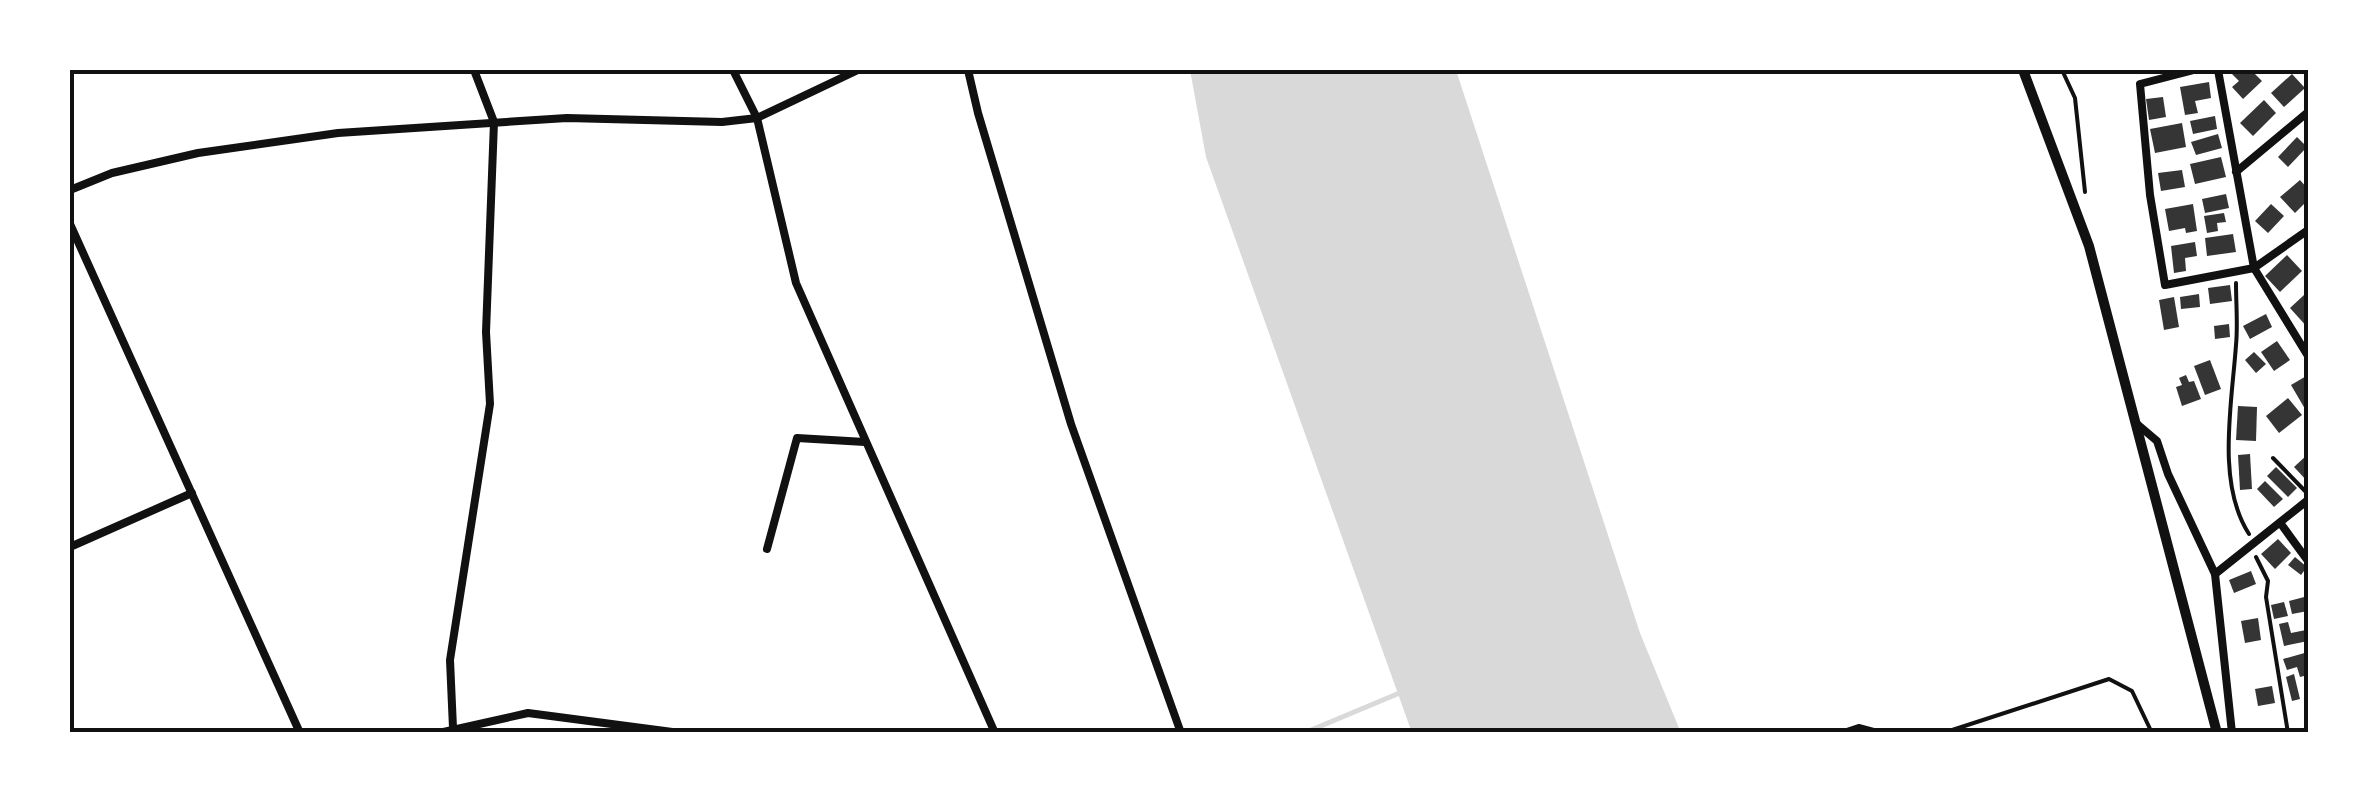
<svg xmlns="http://www.w3.org/2000/svg" width="2378" height="803" viewBox="0 0 2378 803" font-family="'Archivo Narrow',sans-serif">
  <style>
    .water { fill: #d9d9d9 }
    .lines { fill: none; stroke-linecap: round; stroke-linejoin: round }
    .stream { stroke: #d9d9d9; stroke-width: 5 }
    .building { fill: #353535 }
    .path { stroke: #111; stroke-width: 4 }
    .service { stroke: #111; stroke-width: 4 }
    .minor { stroke: #111; stroke-width: 8 }
    .tertiary { stroke: #111; stroke-width: 10 }
    .neatline { fill: none; stroke: #111; stroke-width: 4 }
  </style>
  <rect width="100%" height="100%" fill="#fff"/>
  <path class="water" d="M 1190,70 L 1456,70 L 1640,633 L 1681,733 L 1412,733 L 1206,157 Z"/>
  <g class="lines">
    <path class="stream" d="M 1304,733 L 1402,692"/>
  </g>
  <g class="building">
    <path d="M 2236,70 L 2251,70 L 2262,81 L 2243,99 L 2232,87 L 2239,81 L 2232,74 Z"/>
    <path d="M 2292,74 L 2305,88 L 2284,107 L 2271,93 Z"/>
    <path d="M 2209,82 L 2211,98 L 2195,101 L 2198,113 L 2185,115 L 2180,87 Z"/>
    <path d="M 2163,97 L 2166,117 L 2149,120 L 2146,99 Z"/>
    <path d="M 2264,100 L 2276,113 L 2253,136 L 2240,123 Z"/>
    <path d="M 2215,116 L 2217,129 L 2193,134 L 2190,121 Z"/>
    <path d="M 2182,123 L 2186,147 L 2155,153 L 2150,129 Z"/>
    <path d="M 2218,134 L 2222,148 L 2196,155 L 2191,142 Z"/>
    <path d="M 2297,137 L 2307,147 L 2288,167 L 2278,157 Z"/>
    <path d="M 2221,157 L 2226,177 L 2195,184 L 2190,164 Z"/>
    <path d="M 2182,170 L 2185,187 L 2161,191 L 2158,173 Z"/>
    <path d="M 2300,180 L 2308,189 L 2308,200 L 2295,213 L 2280,197 Z"/>
    <path d="M 2226,194 L 2229,208 L 2205,213 L 2202,199 Z"/>
    <path d="M 2193,204 L 2197,231 L 2186,233 L 2185,228 L 2169,231 L 2165,209 Z"/>
    <path d="M 2271,204 L 2284,216 L 2268,233 L 2255,221 Z"/>
    <path d="M 2224,213 L 2226,222 L 2217,223 L 2218,231 L 2207,233 L 2204,216 Z"/>
    <path d="M 2233,234 L 2236,252 L 2207,256 L 2205,238 Z"/>
    <path d="M 2195,242 L 2197,256 L 2185,258 L 2186,271 L 2174,273 L 2171,246 Z"/>
    <path d="M 2287,255 L 2302,271 L 2280,292 L 2265,276 Z"/>
    <path d="M 2230,285 L 2232,301 L 2210,304 L 2208,288 Z"/>
    <path d="M 2199,294 L 2200,307 L 2181,309 L 2180,297 Z"/>
    <path d="M 2304,295 L 2308,300 L 2308,328 L 2290,308 Z"/>
    <path d="M 2174,297 L 2179,327 L 2164,330 L 2159,300 Z"/>
    <path d="M 2266,314 L 2272,327 L 2250,339 L 2243,326 Z"/>
    <path d="M 2229,324 L 2230,337 L 2215,339 L 2214,326 Z"/>
    <path d="M 2277,341 L 2290,360 L 2274,371 L 2261,352 Z"/>
    <path d="M 2254,352 L 2266,364 L 2256,373 L 2245,360 Z"/>
    <path d="M 2210,360 L 2221,389 L 2205,395 L 2194,366 Z"/>
    <path d="M 2186,375 L 2189,382 L 2194,381 L 2201,399 L 2182,406 L 2176,387 L 2182,385 L 2179,378 Z"/>
    <path d="M 2308,375 L 2308,414 L 2291,385 Z"/>
    <path d="M 2288,398 L 2302,415 L 2279,433 L 2266,416 Z"/>
    <path d="M 2238,406 L 2257,407 L 2256,441 L 2236,440 Z"/>
    <path d="M 2250,454 L 2252,489 L 2240,490 L 2238,455 Z"/>
    <path d="M 2308,454 L 2308,482 L 2294,467 Z"/>
    <path d="M 2276,467 L 2297,488 L 2288,497 L 2267,476 Z"/>
    <path d="M 2265,481 L 2283,499 L 2274,507 L 2257,489 Z"/>
    <path d="M 2278,539 L 2291,553 L 2275,569 L 2261,554 Z"/>
    <path d="M 2295,557 L 2307,567 L 2301,575 L 2288,565 Z"/>
    <path d="M 2251,571 L 2256,584 L 2234,593 L 2229,580 Z"/>
    <path d="M 2308,596 L 2308,611 L 2292,614 L 2289,601 Z"/>
    <path d="M 2284,602 L 2288,616 L 2274,619 L 2271,605 Z"/>
    <path d="M 2258,618 L 2261,640 L 2245,643 L 2241,621 Z"/>
    <path d="M 2288,622 L 2291,633 L 2306,630 L 2308,641 L 2284,646 L 2279,624 Z"/>
    <path d="M 2308,652 L 2308,675 L 2300,677 L 2297,667 L 2287,670 L 2283,659 Z"/>
    <path d="M 2294,674 L 2300,699 L 2292,701 L 2286,677 Z"/>
    <path d="M 2272,686 L 2275,703 L 2258,706 L 2255,689 Z"/>
  </g>
  <g class="lines">
    <g class="path">
      <path d="M 2062,70 L 2075,98 L 2085,192"/>
      <path d="M 2236,283 C 2236,304 2238,325 2236,345 C 2232,403 2216,483 2249,534"/>
      <path d="M 2273,458 L 2305,491"/>
      <path d="M 2256,557 L 2268,581 L 2266,597 L 2288,733"/>
    </g>
    <g class="service">
      <path d="M 1838,733 L 1859,726 L 1885,733"/>
      <path d="M 1943,733 L 2109,679 L 2132,691 L 2152,733"/>
    </g>
    <g class="minor">
      <path d="M 733,70 L 757,118 L 796,283 L 995,733"/>
      <path d="M 968,70 L 978,113 L 1071,424 L 1181,733"/>
      <path d="M 2194,70 L 2140,84 L 2150,195 L 2165,285 L 2254,268 L 2308,230"/>
      <path d="M 2218,70 L 2254,268 L 2308,356"/>
      <path d="M 2236,172 L 2308,112"/>
      <path d="M 70,190 L 112,173 L 198,153 L 338,133 L 567,118 L 722,122 L 757,118 L 858,70"/>
      <path d="M 70,224 L 300,733"/>
      <path d="M 2137,424 L 2157,441 L 2168,474 L 2215,574 L 2308,500"/>
      <path d="M 2281,524 L 2308,561"/>
      <path d="M 70,547 L 192,493"/>
      <path d="M 767,549 L 797,438 L 865,442"/>
      <path d="M 2215,574 L 2232,733"/>
      <path d="M 453,728 L 450,660 L 490,404 L 486,332 L 494,122 L 474,70"/>
      <path d="M 439,733 L 528,713 L 680,733"/>
    </g>
    <path class="tertiary" d="M 2023,70 L 2089,246 L 2217,733"/>
  </g>
  <rect width="2378" height="803" fill="none" stroke="#ffffff" stroke-width="145"/>
  <rect x="72" y="72" width="2234" height="658" class="neatline"/>
</svg>
